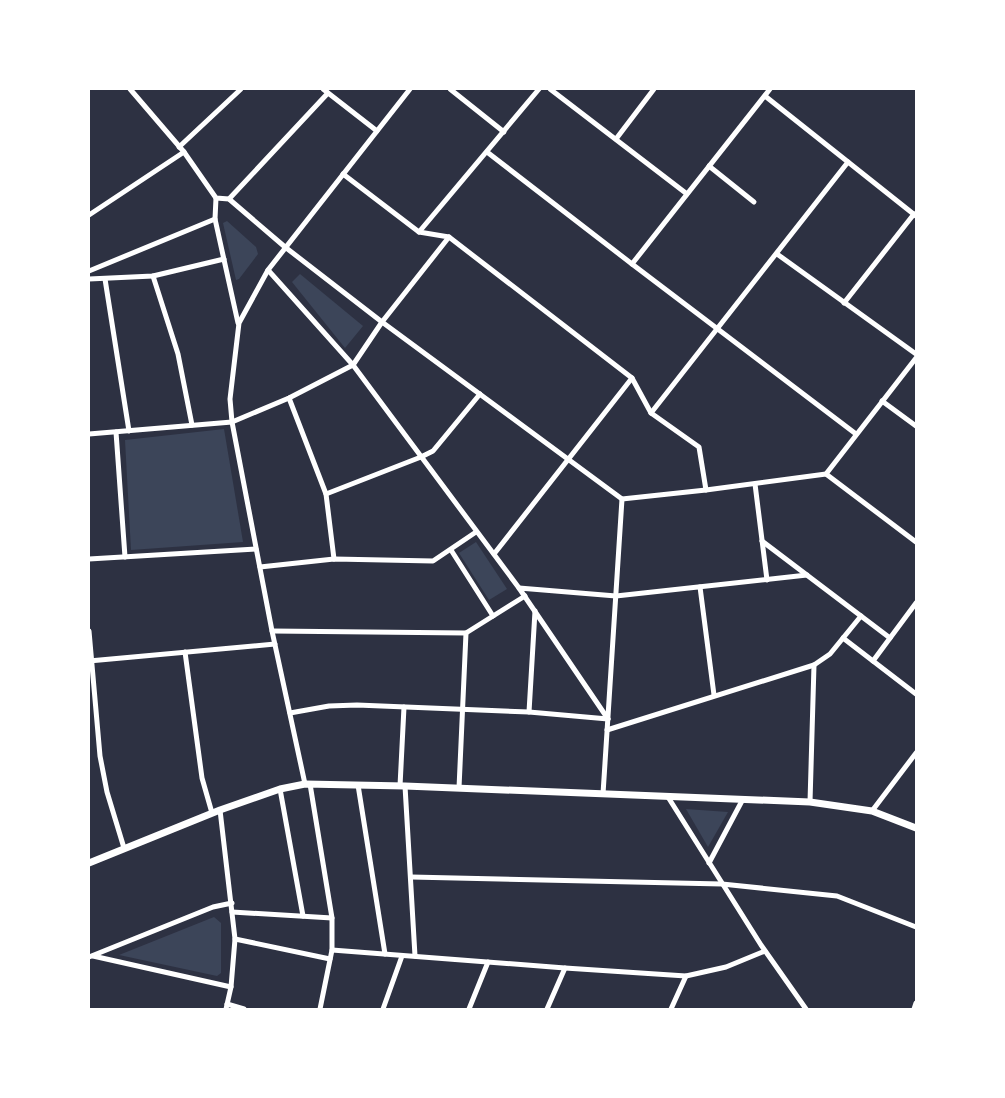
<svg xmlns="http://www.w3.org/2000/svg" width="1005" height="1098" viewBox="0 0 1005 1098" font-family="'PT Sans',sans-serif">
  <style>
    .green { fill: #3c4559 }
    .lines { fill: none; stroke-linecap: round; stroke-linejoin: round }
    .minor { stroke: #fff; stroke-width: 5 }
    .secondary { stroke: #fff; stroke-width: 7 }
  </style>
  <rect width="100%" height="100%" fill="#2d3142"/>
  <g class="green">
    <path d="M 227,221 L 256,247 L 258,254 L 239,279 L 236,280 L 223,223 Z"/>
    <path d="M 300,274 L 363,326 L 345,348 L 292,282 Z"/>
    <path d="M 224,429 L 243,542 L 131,550 L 125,440 Z"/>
    <path d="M 476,542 L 507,589 L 489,600 L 459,553 Z"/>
    <path d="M 686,809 L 728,812 L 708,847 Z"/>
    <path d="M 214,917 L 221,923 L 221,973 L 217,976 L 119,955 Z"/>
  </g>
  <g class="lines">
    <g class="minor">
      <path d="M 130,89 L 184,152 L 216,198 L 229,199 L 285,247 L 382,322 L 622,499 L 706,490 L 826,474 L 916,358"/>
      <path d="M 323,89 L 377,131"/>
      <path d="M 450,89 L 504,132"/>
      <path d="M 550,89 L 687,194"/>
      <path d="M 765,96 L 916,216"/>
      <path d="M 616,139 L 654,89"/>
      <path d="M 179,147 L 241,89"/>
      <path d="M 487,152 L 632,264 L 856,434"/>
      <path d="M 709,166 L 754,202"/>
      <path d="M 343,174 L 419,232 L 449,237 L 632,378 L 651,413 L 699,447 L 706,490"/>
      <path d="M 216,198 L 215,219 L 238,323"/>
      <path d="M 229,199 L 328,93"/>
      <path d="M 89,215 L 184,152"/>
      <path d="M 419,232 L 539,89"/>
      <path d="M 777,254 L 916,354"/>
      <path d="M 632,264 L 770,89"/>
      <path d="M 268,270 L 353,365 L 519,588 L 608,719"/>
      <path d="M 89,271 L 215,219"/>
      <path d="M 153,276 L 178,354 L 192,425"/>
      <path d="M 89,279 L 153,276 L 224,259"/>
      <path d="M 105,279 L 129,431"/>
      <path d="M 844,303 L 914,214"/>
      <path d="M 289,398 L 326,494 L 334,559"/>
      <path d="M 882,401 L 916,426"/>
      <path d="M 651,413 L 848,162"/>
      <path d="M 116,432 L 125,557"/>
      <path d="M 89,434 L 232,422 L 289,398 L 353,365 L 382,322 L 449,237"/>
      <path d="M 826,474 L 916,542"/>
      <path d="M 755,484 L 767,580"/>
      <path d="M 326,494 L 421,457 L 433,451 L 480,394"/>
      <path d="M 762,541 L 890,638"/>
      <path d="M 451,550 L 493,616"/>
      <path d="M 494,554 L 632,378"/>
      <path d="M 89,559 L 256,549"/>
      <path d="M 260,567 L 334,559 L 433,561 L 476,532"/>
      <path d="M 700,587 L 714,695"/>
      <path d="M 519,588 L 616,596 L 807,575"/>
      <path d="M 89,631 L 100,756 L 107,792 L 124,848"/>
      <path d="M 272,631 L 466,633 L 525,596"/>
      <path d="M 843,638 L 916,694"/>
      <path d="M 185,652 L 202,778 L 212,813"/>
      <path d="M 89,661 L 275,644"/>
      <path d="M 873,661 L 916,603"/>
      <path d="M 529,712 L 535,611"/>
      <path d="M 290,713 L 329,706 L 357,705 L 529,712 L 608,719"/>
      <path d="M 607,730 L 814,665 L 830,654 L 861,616"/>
      <path d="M 305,784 L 272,631 L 232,422 L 230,399 L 239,323 L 268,270 L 410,89"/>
      <path d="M 310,784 L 332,918 L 332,950 L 320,1009"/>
      <path d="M 358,785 L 385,954"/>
      <path d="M 400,786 L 404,707"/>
      <path d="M 405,786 L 415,956"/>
      <path d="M 459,788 L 466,633"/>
      <path d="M 280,789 L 303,916"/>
      <path d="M 603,794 L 622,499"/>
      <path d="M 668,797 L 761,945 L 806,1009"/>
      <path d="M 810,802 L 814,665"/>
      <path d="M 220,810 L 235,939 L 231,987 L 226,1009"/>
      <path d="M 872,811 L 916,753"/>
      <path d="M 709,863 L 743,799"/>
      <path d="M 411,877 L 722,884 L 837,896 L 916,927"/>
      <path d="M 232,912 L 332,918"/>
      <path d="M 235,939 L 330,959"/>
      <path d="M 332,950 L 565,968 L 686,976 L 726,967 L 765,951"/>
      <path d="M 93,956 L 231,987"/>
      <path d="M 89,957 L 213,907 L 232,903"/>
      <path d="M 227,1004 L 244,1009"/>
      <path d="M 383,1009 L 402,956"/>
      <path d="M 469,1009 L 488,962"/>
      <path d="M 547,1009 L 565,968"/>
      <path d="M 671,1009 L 686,976"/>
      <path d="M 914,1009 L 916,1003"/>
    </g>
    <path class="secondary" d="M 89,863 L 220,810 L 280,789 L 305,784 L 405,786 L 810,802 L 872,811 L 916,828"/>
  </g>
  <rect width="1005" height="1098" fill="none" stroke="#ffffff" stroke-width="180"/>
</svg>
